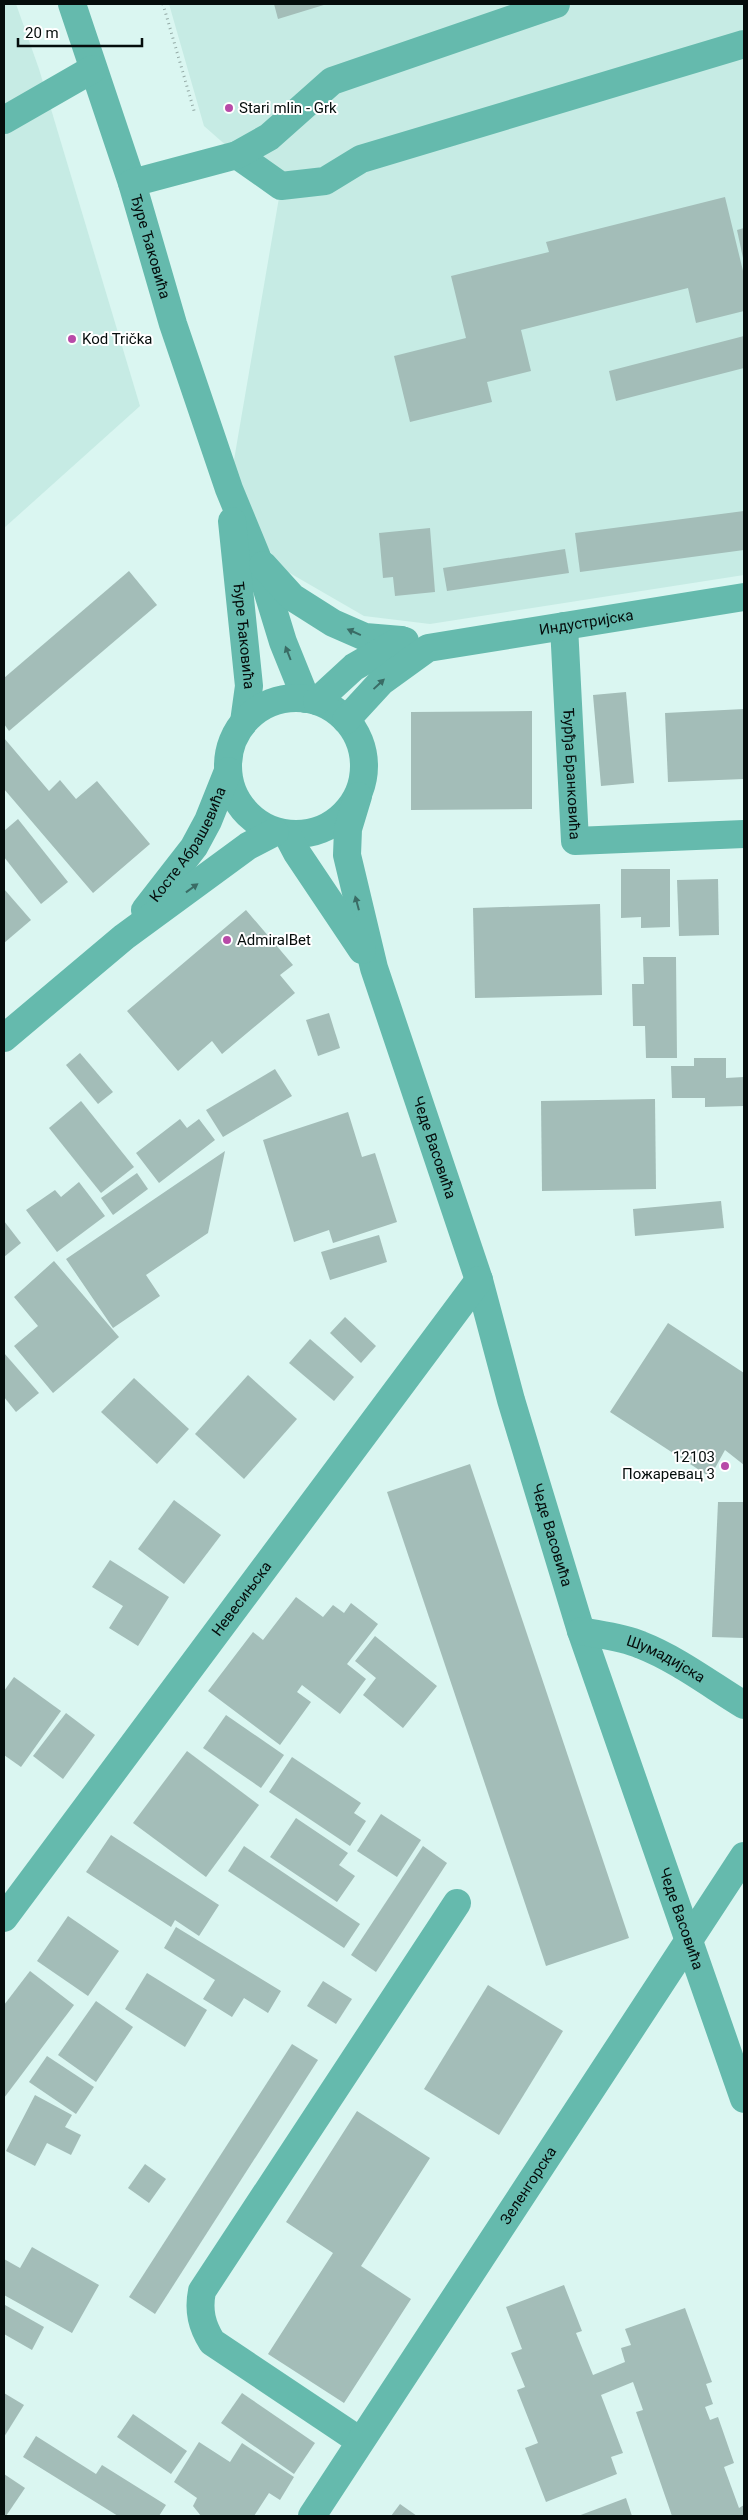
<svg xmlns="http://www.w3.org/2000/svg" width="748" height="2520" viewBox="0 0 748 2520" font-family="Roboto,sans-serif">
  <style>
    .built { fill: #c6ebe4 }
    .building { fill: #a3bdb8 }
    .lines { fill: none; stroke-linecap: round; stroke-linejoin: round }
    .path { stroke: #93a9a5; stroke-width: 3; stroke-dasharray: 1 4; stroke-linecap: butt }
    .minor { stroke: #65baad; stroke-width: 28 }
    .oneway { fill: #3a6c65 }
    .poi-dot { fill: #b84aa8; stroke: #fff; stroke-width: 2 }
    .labels { text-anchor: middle; stroke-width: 4; stroke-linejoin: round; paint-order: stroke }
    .poi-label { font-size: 15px; fill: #050d0c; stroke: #fff; text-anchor: start }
    .street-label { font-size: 15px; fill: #050d0c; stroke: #fff }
  </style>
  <rect width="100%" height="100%" fill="#daf6f1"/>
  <g class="built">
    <path d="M 4,4 L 16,4 L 39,69 L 140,406 L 4,528 Z"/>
    <path d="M 169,4 L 744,4 L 744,575 L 430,624 L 364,616 L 281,568 L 229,489 L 281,186 L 237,155 L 204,126 Z"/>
  </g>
  <g class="building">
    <path d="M 274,4 L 327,4 L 278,19 Z"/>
    <path d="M 725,197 L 744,275 L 744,311 L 696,323 L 688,288 L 521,330 L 531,371 L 487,382 L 492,402 L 410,422 L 394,356 L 466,338 L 451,276 L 549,252 L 546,242 Z"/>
    <path d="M 744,228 L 744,258 L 743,258 L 737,230 Z"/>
    <path d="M 744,336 L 744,368 L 616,401 L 609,371 Z"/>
    <path d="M 744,511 L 744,550 L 580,572 L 575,533 Z"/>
    <path d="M 430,528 L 435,592 L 395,596 L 393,577 L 383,578 L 379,533 Z"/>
    <path d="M 565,549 L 569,573 L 447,591 L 443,568 Z"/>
    <path d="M 129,571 L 157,605 L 9,731 L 4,724 L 4,678 Z"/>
    <path d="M 626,692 L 634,783 L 601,786 L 593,695 Z"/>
    <path d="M 744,709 L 744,779 L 668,782 L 665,713 Z"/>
    <path d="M 532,711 L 532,809 L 411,810 L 411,712 Z"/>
    <path d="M 4,738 L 49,791 L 60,780 L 76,799 L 97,781 L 150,844 L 93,893 L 4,789 Z"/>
    <path d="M 18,819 L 68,882 L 41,904 L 4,857 L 4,831 Z"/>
    <path d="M 621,869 L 670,869 L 670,927 L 641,928 L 641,917 L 621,918 Z"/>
    <path d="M 718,879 L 719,935 L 679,936 L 677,880 Z"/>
    <path d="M 4,889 L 31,920 L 4,943 Z"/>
    <path d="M 600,904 L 602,995 L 475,998 L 473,908 Z"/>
    <path d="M 246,910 L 293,965 L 280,975 L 295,993 L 222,1054 L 212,1041 L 178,1071 L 127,1011 Z"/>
    <path d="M 643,957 L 676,957 L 677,1058 L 646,1058 L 645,1026 L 633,1026 L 632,984 L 644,984 Z"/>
    <path d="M 329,1013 L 340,1048 L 318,1056 L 306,1020 Z"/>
    <path d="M 80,1053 L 113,1092 L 98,1104 L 66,1065 Z"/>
    <path d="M 694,1058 L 726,1058 L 726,1078 L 744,1077 L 744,1106 L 705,1107 L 705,1098 L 672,1098 L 671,1066 L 694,1066 Z"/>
    <path d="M 275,1069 L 292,1096 L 223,1137 L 206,1110 Z"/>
    <path d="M 655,1099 L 656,1189 L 542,1191 L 541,1101 Z"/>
    <path d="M 81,1101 L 134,1167 L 101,1193 L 49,1128 Z"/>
    <path d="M 348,1112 L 362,1157 L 375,1153 L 397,1222 L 333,1243 L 329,1230 L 294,1242 L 263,1140 Z"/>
    <path d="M 180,1119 L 187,1128 L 199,1119 L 215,1140 L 159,1183 L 136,1153 Z"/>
    <path d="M 225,1151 L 208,1233 L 146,1275 L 160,1296 L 113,1328 L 66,1259 Z"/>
    <path d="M 137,1173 L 148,1189 L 113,1215 L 101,1198 Z"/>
    <path d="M 79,1182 L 105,1216 L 57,1252 L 26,1210 L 55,1190 L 61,1197 Z"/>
    <path d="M 721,1201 L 724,1228 L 635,1236 L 633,1209 Z"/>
    <path d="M 4,1221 L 21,1243 L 4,1257 Z"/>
    <path d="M 379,1235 L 387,1262 L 330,1280 L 321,1252 Z"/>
    <path d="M 54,1261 L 119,1337 L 53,1393 L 14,1346 L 38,1326 L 14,1297 Z"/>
    <path d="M 345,1317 L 376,1346 L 361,1363 L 330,1333 Z"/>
    <path d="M 668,1323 L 744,1373 L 744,1465 L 725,1450 L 710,1477 L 610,1412 Z"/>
    <path d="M 310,1339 L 354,1377 L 334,1401 L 289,1363 Z"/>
    <path d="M 4,1353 L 39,1393 L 16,1412 L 4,1397 Z"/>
    <path d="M 248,1375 L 297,1419 L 244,1479 L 195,1434 Z"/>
    <path d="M 134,1378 L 189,1429 L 157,1464 L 101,1412 Z"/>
    <path d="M 470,1464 L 629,1938 L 546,1966 L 387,1492 Z"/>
    <path d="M 174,1500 L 221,1535 L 184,1584 L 138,1549 Z"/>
    <path d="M 718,1502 L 744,1502 L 744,1638 L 712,1637 Z"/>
    <path d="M 110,1560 L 169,1597 L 138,1646 L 109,1628 L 123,1606 L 92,1587 Z"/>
    <path d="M 296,1597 L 323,1617 L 333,1605 L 344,1613 L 351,1603 L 378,1624 L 347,1664 L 366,1679 L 340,1714 L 302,1685 L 297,1692 L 311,1702 L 280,1745 L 208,1691 L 253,1632 L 263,1640 Z"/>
    <path d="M 375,1636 L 437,1686 L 403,1728 L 363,1695 L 376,1678 L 355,1661 Z"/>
    <path d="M 14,1677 L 61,1711 L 21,1767 L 4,1755 L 4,1691 Z"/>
    <path d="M 66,1713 L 95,1735 L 63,1779 L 33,1756 Z"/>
    <path d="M 226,1715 L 284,1755 L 261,1788 L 203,1748 Z"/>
    <path d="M 187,1751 L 259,1805 L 206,1877 L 133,1823 Z"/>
    <path d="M 292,1757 L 361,1803 L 354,1813 L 366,1821 L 350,1846 L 269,1792 Z"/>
    <path d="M 381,1814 L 421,1840 L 397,1877 L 357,1851 Z"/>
    <path d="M 296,1818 L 348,1853 L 339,1865 L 355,1876 L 337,1902 L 270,1857 Z"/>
    <path d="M 111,1835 L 219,1905 L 199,1936 L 175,1920 L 171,1927 L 86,1872 Z"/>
    <path d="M 244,1846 L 360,1924 L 344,1948 L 228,1871 Z"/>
    <path d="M 423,1846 L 447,1863 L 376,1972 L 351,1955 Z"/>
    <path d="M 68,1916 L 119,1951 L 88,1996 L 37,1961 Z"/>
    <path d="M 176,1927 L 281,1991 L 268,2013 L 244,1998 L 232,2017 L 203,1999 L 215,1980 L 164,1948 Z"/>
    <path d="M 30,1971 L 74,2005 L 4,2098 L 4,2005 Z"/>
    <path d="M 147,1973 L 207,2010 L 185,2047 L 125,2009 Z"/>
    <path d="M 323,1981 L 352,1999 L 336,2024 L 307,2006 Z"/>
    <path d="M 488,1985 L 563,2031 L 499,2135 L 424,2089 Z"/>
    <path d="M 96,2001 L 133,2027 L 96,2082 L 58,2055 Z"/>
    <path d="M 292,2044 L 318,2060 L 155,2314 L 129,2297 Z"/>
    <path d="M 47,2056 L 94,2087 L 76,2114 L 29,2082 Z"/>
    <path d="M 35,2095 L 72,2115 L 65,2127 L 81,2135 L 71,2155 L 47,2143 L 35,2166 L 6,2151 Z"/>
    <path d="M 357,2111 L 430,2158 L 361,2266 L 411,2299 L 344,2403 L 268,2354 L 333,2253 L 286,2222 Z"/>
    <path d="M 145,2164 L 166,2179 L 149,2203 L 128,2188 Z"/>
    <path d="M 32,2247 L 99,2285 L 72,2333 L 4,2295 L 4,2259 L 20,2268 Z"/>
    <path d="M 564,2285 L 582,2331 L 576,2333 L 593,2375 L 625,2362 L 621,2348 L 631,2345 L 625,2329 L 685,2308 L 712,2382 L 706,2384 L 713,2404 L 705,2407 L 710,2420 L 718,2417 L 734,2463 L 724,2467 L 739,2508 L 744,2505 L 744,2516 L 672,2516 L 636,2412 L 643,2410 L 633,2382 L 601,2395 L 623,2453 L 611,2457 L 617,2474 L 546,2502 L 525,2448 L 538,2443 L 517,2390 L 525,2387 L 511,2353 L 522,2349 L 506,2307 Z"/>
    <path d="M 5,2305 L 44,2327 L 32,2350 L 4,2334 Z"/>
    <path d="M 4,2393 L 24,2405 L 4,2437 Z"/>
    <path d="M 242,2393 L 315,2443 L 294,2474 L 221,2423 Z"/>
    <path d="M 133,2414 L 187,2451 L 171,2474 L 117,2437 Z"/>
    <path d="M 36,2436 L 96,2474 L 102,2465 L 166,2505 L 159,2516 L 118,2516 L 23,2457 Z"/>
    <path d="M 199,2442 L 230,2462 L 242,2443 L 294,2477 L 280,2500 L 269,2493 L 254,2516 L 201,2516 L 193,2506 L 197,2498 L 174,2482 Z"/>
    <path d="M 4,2474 L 25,2488 L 6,2516 L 4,2516 Z"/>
    <path d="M 626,2498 L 632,2516 L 578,2516 Z"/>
    <path d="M 400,2504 L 417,2516 L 391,2516 Z"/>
  </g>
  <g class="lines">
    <path class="path" d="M 163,4 L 195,114"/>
    <g class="minor">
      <path id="s1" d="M 72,4 L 132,183 L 173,324 L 229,489 L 257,557 L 283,642 L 306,699"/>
      <path d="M 4,120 L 93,69"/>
      <path d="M 237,155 L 281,186 L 325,181 L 361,159 L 744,44"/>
      <path d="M 132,183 L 237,155 L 269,137 L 332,81 L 556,4"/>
      <path id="s2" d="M 232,521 L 249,686 L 244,722"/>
      <path d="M 263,565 L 292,597 L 333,623 L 365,637 L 401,640"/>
      <path id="s3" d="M 564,626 L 575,841 L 744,834"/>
      <circle cx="296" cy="766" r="68"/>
      <path d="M 317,701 L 354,667 L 401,640 L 405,641"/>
      <path id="s4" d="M 346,720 L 381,682 L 428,648 L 744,597"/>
      <path id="s5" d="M 358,796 L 348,829 L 347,855 L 374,968 L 479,1280 L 511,1400 L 581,1631 L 744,2099"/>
      <path d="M 287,834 L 297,853 L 362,950"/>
      <path id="s6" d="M 145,910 L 194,847 L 208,821 L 228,771"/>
      <path d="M 4,1038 L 124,937 L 248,846 L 275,832"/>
      <path id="s7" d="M 581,1631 C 601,1635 622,1637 641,1645 C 677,1659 711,1685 744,1705"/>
      <path id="s8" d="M 4,1918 L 479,1280"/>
      <path d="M 360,2441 L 212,2342 C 202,2326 198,2311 202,2291 L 457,1903"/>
      <path id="s9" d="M 312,2516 L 744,1856"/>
    </g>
  </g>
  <defs><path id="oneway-solid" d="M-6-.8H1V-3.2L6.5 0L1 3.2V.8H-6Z" transform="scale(1.25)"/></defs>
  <g class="oneway">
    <use href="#oneway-solid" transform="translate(354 632) rotate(-156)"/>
    <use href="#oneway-solid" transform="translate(288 653) rotate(-111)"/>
    <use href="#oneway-solid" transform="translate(379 684) rotate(-43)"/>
    <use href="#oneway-solid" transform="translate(192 888) rotate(-36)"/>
    <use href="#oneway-solid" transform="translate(357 903) rotate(-105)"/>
  </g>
  <g class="poi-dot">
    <circle cx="229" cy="108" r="5"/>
    <circle cx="72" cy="339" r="5"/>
    <circle cx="227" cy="940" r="5"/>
    <circle cx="725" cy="1466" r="5"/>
  </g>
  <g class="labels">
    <g class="poi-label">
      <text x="239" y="113">Stari mlin - Grk</text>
      <text x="82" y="344">Kod Trička</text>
      <text x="237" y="945">AdmiralBet</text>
      <text x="715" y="1462" text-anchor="end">12103<tspan x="715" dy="17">Пожаревац 3</tspan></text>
    </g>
    <g class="street-label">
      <text dy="5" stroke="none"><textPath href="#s1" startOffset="255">Ђуре Ђаковића</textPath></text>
      <text dy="5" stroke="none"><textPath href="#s4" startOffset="270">Индустријска</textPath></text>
      <text dy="5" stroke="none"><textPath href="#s2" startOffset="115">Ђуре Ђаковића</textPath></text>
      <text dy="5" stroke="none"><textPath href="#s3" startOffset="148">Ђурђа Бранковића</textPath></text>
      <text dy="5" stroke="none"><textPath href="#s6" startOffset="79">Косте Абрашевића</textPath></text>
      <text dy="5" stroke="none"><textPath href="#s5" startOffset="366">Чеде Васовића</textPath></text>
      <text dy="5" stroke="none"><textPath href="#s5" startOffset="771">Чеде Васовића</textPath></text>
      <text dy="5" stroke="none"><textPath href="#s8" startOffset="398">Невесињска</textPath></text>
      <text dy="5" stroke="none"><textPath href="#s7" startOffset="90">Шумадијска</textPath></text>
      <text dy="5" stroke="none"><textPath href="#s5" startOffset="1176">Чеде Васовића</textPath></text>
      <text dy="5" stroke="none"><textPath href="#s9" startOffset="395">Зеленгорска</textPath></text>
    </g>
  </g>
  <rect width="748" height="2520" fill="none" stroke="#050d0c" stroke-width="10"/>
  <path d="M18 38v8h124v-8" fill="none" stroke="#050d0c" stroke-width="2.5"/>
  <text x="25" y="38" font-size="15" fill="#050d0c" stroke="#ffffff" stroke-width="4" paint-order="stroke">20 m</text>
</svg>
